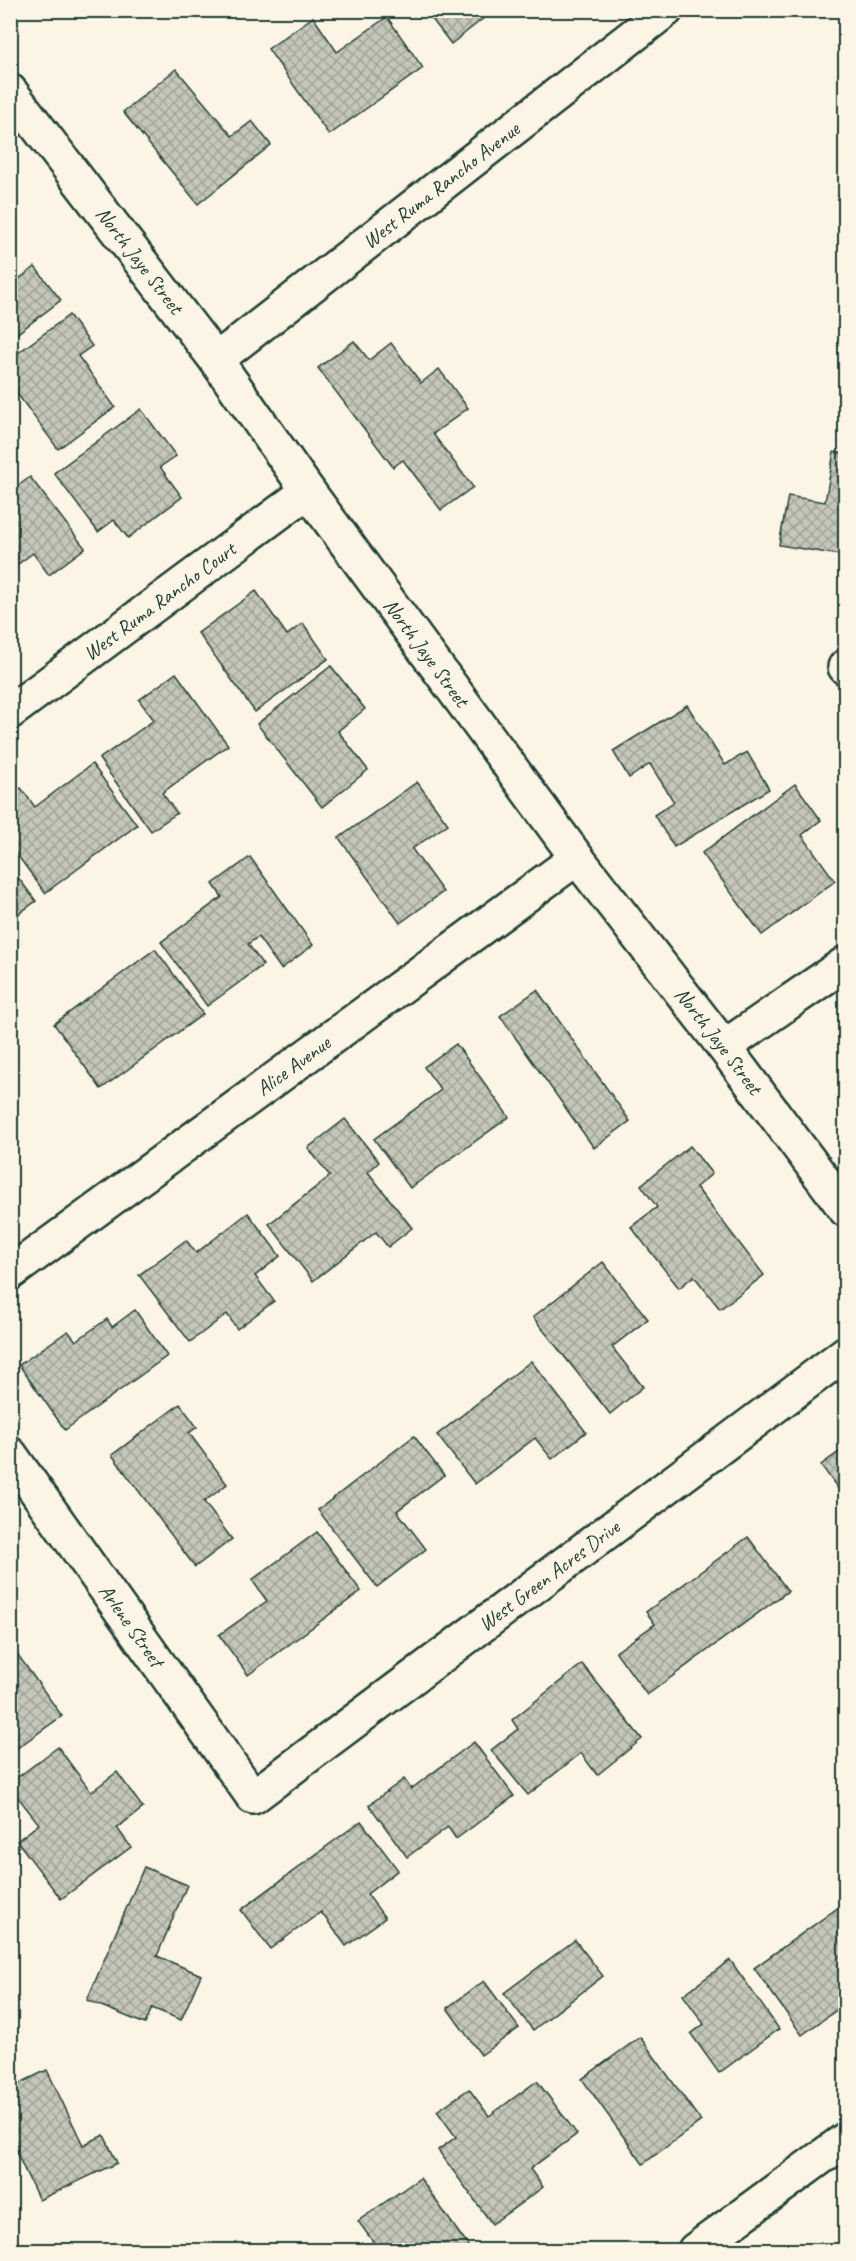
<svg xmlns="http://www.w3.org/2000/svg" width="856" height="2261" viewBox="0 0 856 2261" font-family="Caveat,sans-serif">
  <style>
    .building { fill: url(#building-cross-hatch); stroke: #1f3d34; stroke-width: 1.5 }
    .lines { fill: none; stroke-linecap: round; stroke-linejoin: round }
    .minor-casing { stroke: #1f3d34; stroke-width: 38 }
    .minor { stroke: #fcf5e5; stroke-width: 33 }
    .labels { text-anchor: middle; stroke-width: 4.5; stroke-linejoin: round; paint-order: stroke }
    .street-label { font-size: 21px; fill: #1f3d34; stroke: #fcf5e5 }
  </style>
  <defs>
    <pattern id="building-cross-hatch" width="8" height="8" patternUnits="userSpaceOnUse" patternTransform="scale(1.5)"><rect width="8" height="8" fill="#c5c7b9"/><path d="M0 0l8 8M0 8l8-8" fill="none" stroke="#9fa397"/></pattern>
  </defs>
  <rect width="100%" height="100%" fill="#fcf5e5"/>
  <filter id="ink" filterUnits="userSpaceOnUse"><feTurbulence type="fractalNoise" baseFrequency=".0167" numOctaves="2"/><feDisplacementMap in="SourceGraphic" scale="12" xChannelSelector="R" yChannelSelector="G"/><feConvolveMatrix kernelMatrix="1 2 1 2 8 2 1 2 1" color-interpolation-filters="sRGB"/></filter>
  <g filter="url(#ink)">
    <g class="building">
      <path d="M 425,10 L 494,10 L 451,44 Z"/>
      <path d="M 313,17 L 337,52 L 387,17 L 423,68 L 329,135 L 268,49 Z"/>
      <path d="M 176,69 L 232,136 L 252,121 L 271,145 L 198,204 L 123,112 Z"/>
      <path d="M 10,266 L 20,278 L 35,267 L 61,300 L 10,339 Z"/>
      <path d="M 69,315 L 92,346 L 78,356 L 115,407 L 58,449 L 10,384 L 10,359 Z"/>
      <path d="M 354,341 L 369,360 L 391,343 L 421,383 L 439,369 L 468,408 L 433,434 L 473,487 L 441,510 L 403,460 L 393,467 L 318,368 Z"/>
      <path d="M 141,409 L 176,456 L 160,467 L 182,497 L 128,538 L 114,520 L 98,532 L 54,473 Z"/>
      <path d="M 834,452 L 846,454 L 846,556 L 779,545 L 788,496 L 825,502 Z"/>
      <path d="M 30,477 L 85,548 L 49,575 L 33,553 L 10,570 L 10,492 Z"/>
      <path d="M 256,591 L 287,635 L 303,623 L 328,659 L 255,712 L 198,633 Z"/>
      <path d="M 331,666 L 365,709 L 338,731 L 368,770 L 322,807 L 257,724 Z"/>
      <path d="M 176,673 L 228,745 L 162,793 L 177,813 L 151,831 L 99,759 L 154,720 L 139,700 Z"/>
      <path d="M 687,705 L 725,765 L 747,752 L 769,789 L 674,847 L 654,815 L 674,802 L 650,764 L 629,778 L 613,751 Z"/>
      <path d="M 92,764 L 137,825 L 45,893 L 10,845 L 10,796 L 21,788 L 35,807 Z"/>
      <path d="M 417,782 L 448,824 L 412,849 L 443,892 L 400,923 L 339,838 Z"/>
      <path d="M 795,784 L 821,820 L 802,835 L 835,881 L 762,935 L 702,853 Z"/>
      <path d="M 250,857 L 313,945 L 281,969 L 258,937 L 248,944 L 263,965 L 207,1006 L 161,942 L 222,897 L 213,884 Z"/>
      <path d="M 10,867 L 36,901 L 10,920 Z"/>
      <path d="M 155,949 L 203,1014 L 101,1089 L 54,1024 Z"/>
      <path d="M 537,990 L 630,1121 L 594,1148 L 500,1016 Z"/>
      <path d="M 456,1044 L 509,1117 L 410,1188 L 374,1139 L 441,1090 L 424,1067 Z"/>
      <path d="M 345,1119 L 379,1162 L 368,1172 L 412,1228 L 388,1247 L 376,1232 L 313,1281 L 269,1224 L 330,1176 L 308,1148 Z"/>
      <path d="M 690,1146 L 712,1174 L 696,1187 L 764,1275 L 720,1309 L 694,1276 L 679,1288 L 631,1227 L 657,1207 L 641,1185 Z"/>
      <path d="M 248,1213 L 280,1256 L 255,1276 L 274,1301 L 237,1329 L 227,1314 L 190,1342 L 139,1275 L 186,1240 L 196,1253 Z"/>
      <path d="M 603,1262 L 648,1319 L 612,1347 L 643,1387 L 610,1414 L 533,1317 Z"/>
      <path d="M 135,1310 L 167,1356 L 65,1430 L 19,1365 L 68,1331 L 76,1341 L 107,1319 L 112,1327 Z"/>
      <path d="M 531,1361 L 586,1432 L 552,1459 L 535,1438 L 475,1484 L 437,1435 Z"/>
      <path d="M 180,1404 L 197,1427 L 189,1433 L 227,1484 L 204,1502 L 232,1539 L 195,1567 L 112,1455 Z"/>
      <path d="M 414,1436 L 444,1475 L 397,1511 L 426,1549 L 377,1587 L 318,1510 Z"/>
      <path d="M 846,1447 L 846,1500 L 821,1465 Z"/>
      <path d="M 317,1532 L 361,1591 L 248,1675 L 219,1635 L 267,1601 L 252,1580 Z"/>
      <path d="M 748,1537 L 788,1591 L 647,1695 L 616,1652 L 655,1624 L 646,1612 Z"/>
      <path d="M 10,1644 L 62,1716 L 10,1753 Z"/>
      <path d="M 582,1664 L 642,1739 L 597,1775 L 581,1753 L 528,1795 L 491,1750 L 518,1729 L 512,1720 Z"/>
      <path d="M 474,1742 L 514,1796 L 456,1839 L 448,1827 L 407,1857 L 369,1805 L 404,1779 L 411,1789 Z"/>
      <path d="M 58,1747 L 91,1792 L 117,1772 L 143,1808 L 117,1828 L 131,1847 L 61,1899 L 17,1841 L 39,1824 L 10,1787 L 10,1783 Z"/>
      <path d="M 361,1821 L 398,1870 L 367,1894 L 385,1918 L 346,1946 L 321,1912 L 270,1949 L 241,1910 Z"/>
      <path d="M 144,1867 L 187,1885 L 157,1956 L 201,1975 L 181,2020 L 152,2008 L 145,2024 L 87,2000 Z"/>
      <path d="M 846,1902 L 846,2003 L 802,2035 L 754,1968 Z"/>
      <path d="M 575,1940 L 603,1976 L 533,2030 L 504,1993 Z"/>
      <path d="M 730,1960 L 779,2029 L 719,2073 L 691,2034 L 704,2024 L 683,1995 Z"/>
      <path d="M 484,1981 L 519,2028 L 481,2055 L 447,2008 Z"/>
      <path d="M 640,2037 L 701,2121 L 643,2164 L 582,2079 Z"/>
      <path d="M 47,2070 L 83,2145 L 104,2135 L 117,2163 L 39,2200 L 10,2139 L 10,2088 Z"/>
      <path d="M 537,2081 L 577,2134 L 530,2169 L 543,2187 L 492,2224 L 438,2150 L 456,2137 L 437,2111 L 469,2089 L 489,2116 Z"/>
      <path d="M 420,2178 L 471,2250 L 379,2250 L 358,2221 Z"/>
      <path d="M 26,2245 L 30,2250 L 18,2250 Z"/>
    </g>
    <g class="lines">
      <defs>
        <g id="minor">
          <path id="s1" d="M 10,91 L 216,360 L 308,491 L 577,858 L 724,1047 L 846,1210"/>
          <path id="s2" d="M 216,360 L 666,10"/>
          <path d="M 845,667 L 846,668"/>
          <path id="s3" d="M 10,712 L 308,491"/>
          <path d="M 724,1047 L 846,963"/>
          <path id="s4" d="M 10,1273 L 577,858"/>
          <path id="s5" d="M 10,1454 L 253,1797 L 846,1353"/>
          <path d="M 695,2250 L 846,2139"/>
        </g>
      </defs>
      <use href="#minor" class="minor-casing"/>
      <use href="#minor" class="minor"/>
    </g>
  </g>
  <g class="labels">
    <g class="street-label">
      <text dy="7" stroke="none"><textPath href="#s2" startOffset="285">West Ruma Rancho Avenue</textPath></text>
      <text dy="7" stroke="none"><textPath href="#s1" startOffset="213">North Jaye Street</textPath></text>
      <text dy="7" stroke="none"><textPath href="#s3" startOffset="186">West Ruma Rancho Court</textPath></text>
      <text dy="7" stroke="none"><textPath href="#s1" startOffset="699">North Jaye Street</textPath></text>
      <text dy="7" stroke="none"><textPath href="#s1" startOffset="1185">North Jaye Street</textPath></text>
      <text dy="7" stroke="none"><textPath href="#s4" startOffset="351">Alice Avenue</textPath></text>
      <text dy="7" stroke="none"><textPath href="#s5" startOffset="790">West Green Acres Drive</textPath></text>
      <text dy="7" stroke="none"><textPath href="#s5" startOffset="210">Arlene Street</textPath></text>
    </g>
  </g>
  <rect width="856" height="2261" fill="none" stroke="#fcf5e5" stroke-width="36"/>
  <rect x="18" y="18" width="820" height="2225" fill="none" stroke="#1f3d34" stroke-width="2" filter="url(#ink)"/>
</svg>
